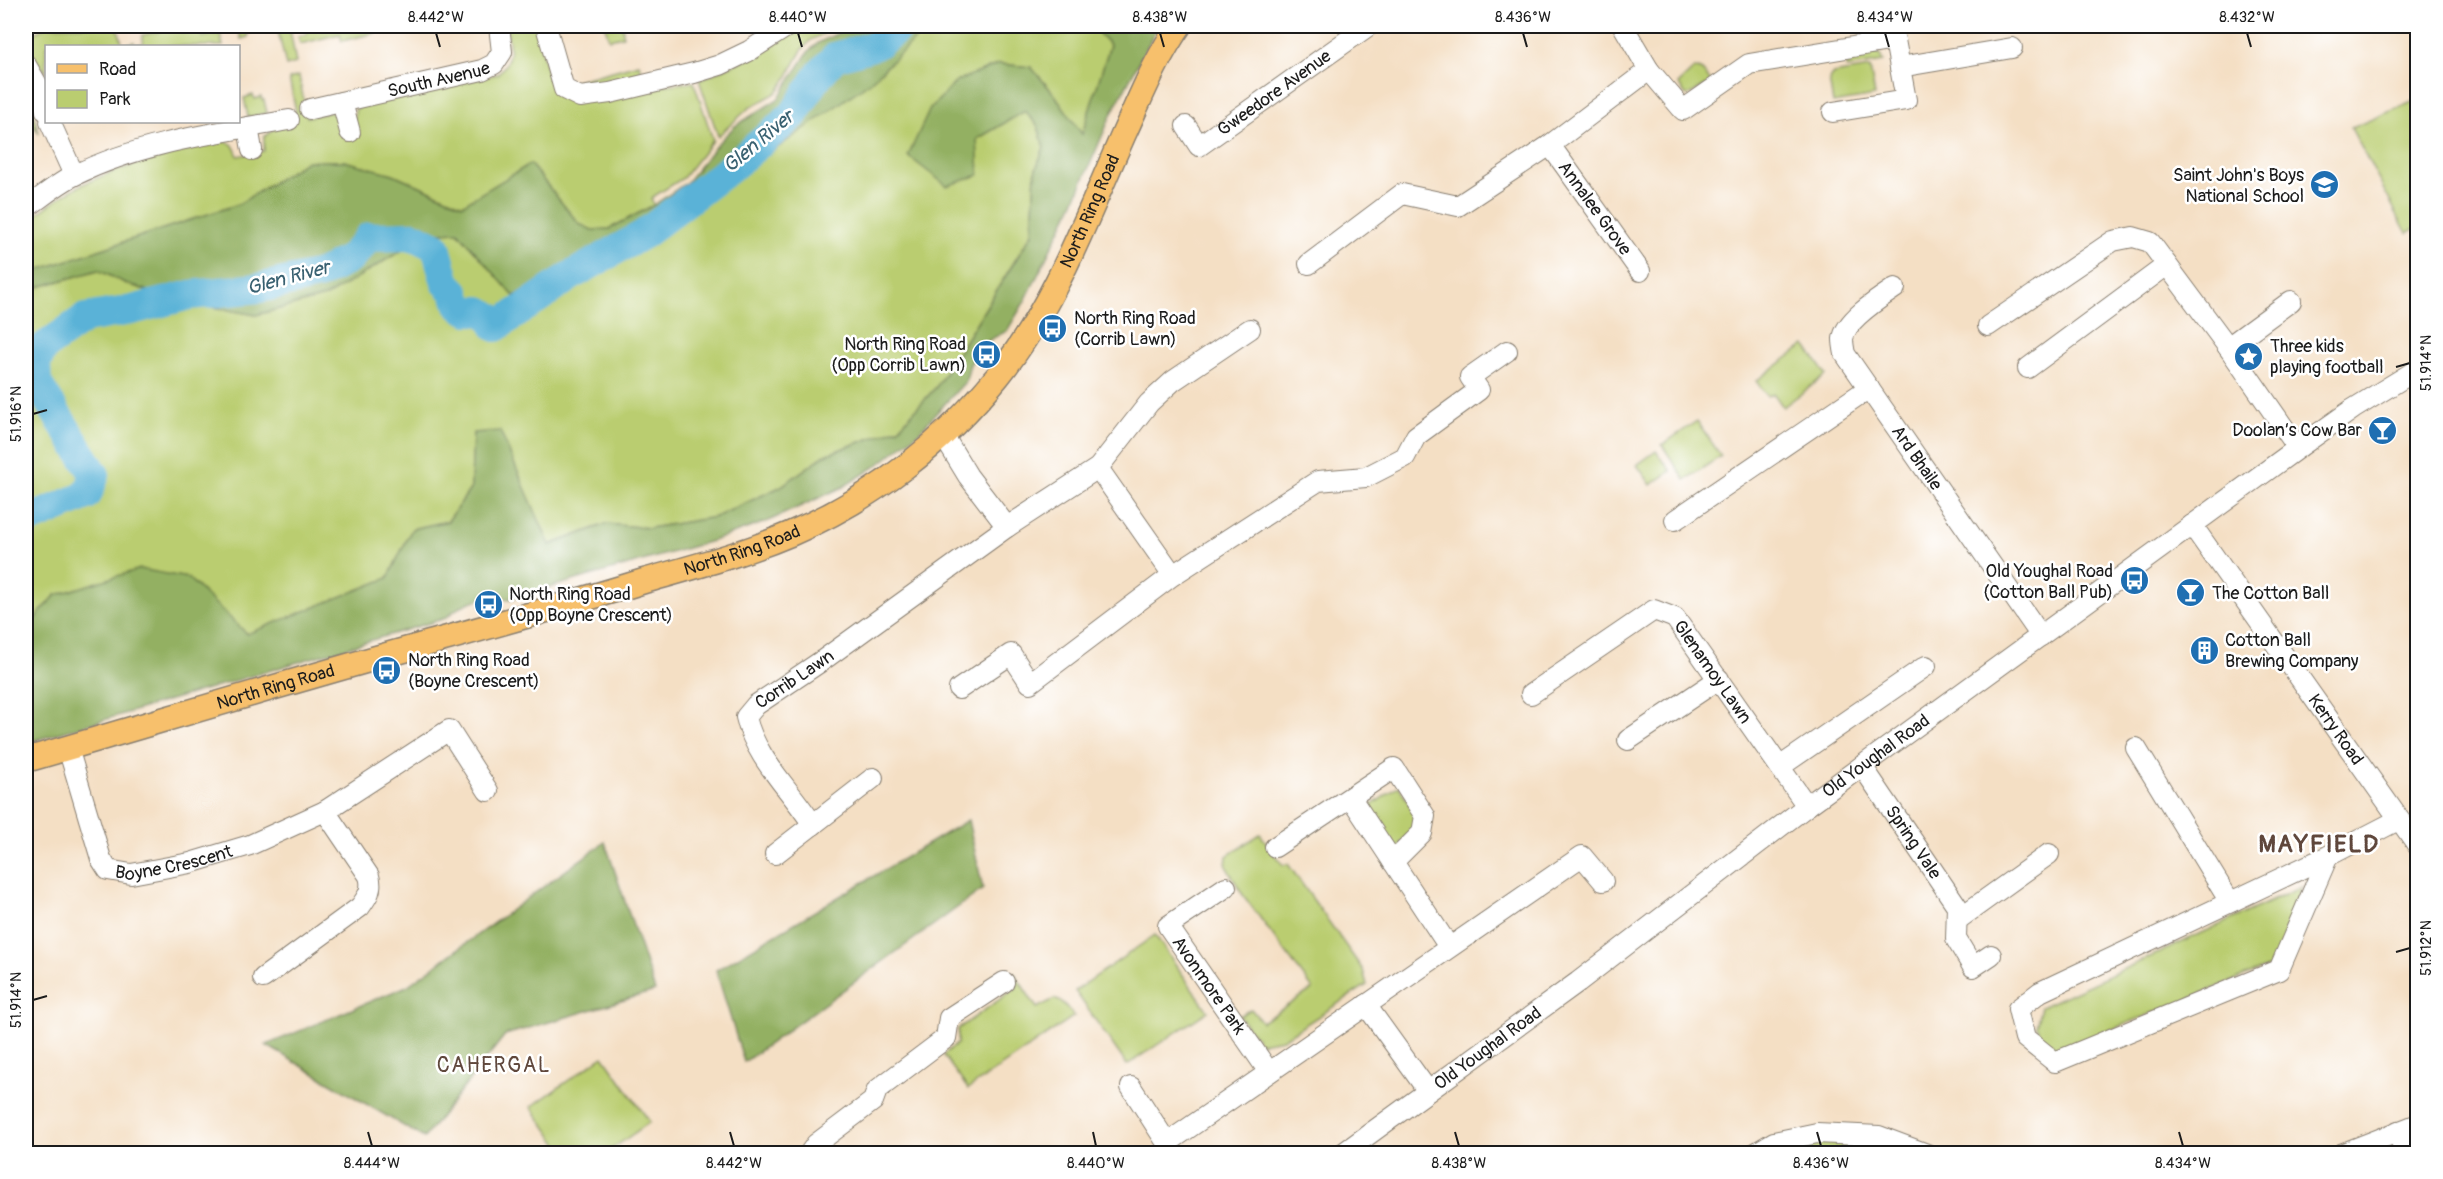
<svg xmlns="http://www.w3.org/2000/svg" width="2443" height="1179" viewBox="0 0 2443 1179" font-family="Pangolin,sans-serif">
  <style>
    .green { fill: #bacd70; stroke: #6b7446; stroke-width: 1.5 }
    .forest { fill: #93b062; stroke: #58663f; stroke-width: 1.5 }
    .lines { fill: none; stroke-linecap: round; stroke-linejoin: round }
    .river { stroke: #5ab2d7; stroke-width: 30 }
    .minor-casing { stroke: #887e70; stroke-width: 22 }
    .major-casing { stroke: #887e70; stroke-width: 27 }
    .minor { stroke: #fff; stroke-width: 20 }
    .major { stroke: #f7c06c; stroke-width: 24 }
    .ticks { fill: none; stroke: #1c1c1c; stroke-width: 2 }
    .labels { text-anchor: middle; stroke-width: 5; stroke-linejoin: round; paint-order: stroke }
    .street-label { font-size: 18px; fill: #1c1c1c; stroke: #fff }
    .poi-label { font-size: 18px; fill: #1c1c1c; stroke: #fff; text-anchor: start }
    .water-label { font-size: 20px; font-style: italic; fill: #386070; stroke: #fff }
    .quarter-label { font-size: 21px; letter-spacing: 1.5px; fill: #5f473c; stroke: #fff }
    .district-label { font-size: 24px; font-weight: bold; letter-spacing: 1.5px; fill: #5f473c; stroke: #fff }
    .neatline { fill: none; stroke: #1c1c1c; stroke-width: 2 }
    .ticks-label { font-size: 15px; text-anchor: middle; fill: #1c1c1c }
  </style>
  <rect width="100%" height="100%" fill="#fff"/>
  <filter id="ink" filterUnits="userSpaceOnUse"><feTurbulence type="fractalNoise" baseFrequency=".0167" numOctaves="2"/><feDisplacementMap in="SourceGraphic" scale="12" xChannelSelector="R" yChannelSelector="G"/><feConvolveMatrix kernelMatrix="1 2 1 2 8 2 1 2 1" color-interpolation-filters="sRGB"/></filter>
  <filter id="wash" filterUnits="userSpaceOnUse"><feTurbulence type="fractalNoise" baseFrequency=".008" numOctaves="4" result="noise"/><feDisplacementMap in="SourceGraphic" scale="24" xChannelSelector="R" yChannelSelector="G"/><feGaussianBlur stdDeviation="1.35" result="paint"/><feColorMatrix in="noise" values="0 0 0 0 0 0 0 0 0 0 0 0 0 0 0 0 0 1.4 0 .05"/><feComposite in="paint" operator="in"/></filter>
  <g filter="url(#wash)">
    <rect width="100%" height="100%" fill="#f4dfc4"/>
    <g class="green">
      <path d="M 47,26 L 117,26 L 123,45 L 134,42 L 135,45 L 143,43 L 142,35 L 180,27 L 182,33 L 200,29 L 202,37 L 220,33 L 223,46 L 46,46 L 46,73 L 27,48 L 26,38 Z"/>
      <path d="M 238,26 L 258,26 L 259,30 L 247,33 L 248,37 L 241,39 Z"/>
      <path d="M 277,26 L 305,26 L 290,29 L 296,63 L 286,66 Z"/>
      <path d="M 312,26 L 321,26 L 323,30 L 330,29 L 329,26 L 373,26 L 375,33 L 342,41 L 340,34 L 300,44 L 298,36 L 307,34 L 307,30 L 313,29 Z"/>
      <path d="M 506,26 L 536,26 L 548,76 L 557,96 L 694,82 L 713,140 L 683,178 L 651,198 L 654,205 L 609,229 L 592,230 L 579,224 L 530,164 L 463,205 L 393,174 L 344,161 L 307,161 L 239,204 L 26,274 L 26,222 C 45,208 66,191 88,182 C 131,163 176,153 221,142 C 233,141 234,146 238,156 L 264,151 L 264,137 L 296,111 L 289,79 L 299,76 L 307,117 L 331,112 L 354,118 L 355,110 L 361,106 L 497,74 C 514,60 510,45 506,26 Z"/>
      <path d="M 605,26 L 623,26 L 623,36 L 609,39 Z"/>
      <path d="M 802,26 L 838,26 L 811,40 L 802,50 L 784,83 L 776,93 L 749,108 L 718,136 L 699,80 L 762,52 Z"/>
      <path d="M 929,26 L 1092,26 L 1110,45 L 1082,135 L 1055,95 L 1030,67 L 999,64 L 957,81 L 930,109 L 977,139 L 1025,111 L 1038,126 L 1044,147 L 1035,172 L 1032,233 L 937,386 L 899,428 L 825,455 L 780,487 L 716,517 L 650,528 L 606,524 L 549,545 L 525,492 L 473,434 L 471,488 L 448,521 L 412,529 L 388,578 L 247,634 L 188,578 L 56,595 L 26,628 L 26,287 L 29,290 L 98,270 L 127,284 L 180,301 L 256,315 L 325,297 L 422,238 L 438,233 L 458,232 L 514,296 L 559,276 L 597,268 L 870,82 Z"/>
      <path d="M 1874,52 L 1880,55 L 1883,62 L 1847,68 L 1845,54 Z"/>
      <path d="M 639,64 L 642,73 L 594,83 L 575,81 Z"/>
      <path d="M 1695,68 L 1702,71 L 1712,82 L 1687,96 L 1678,84 Z"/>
      <path d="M 1870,68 L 1875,96 L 1833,103 L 1829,79 L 1833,74 Z"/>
      <path d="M 253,95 L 255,99 L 261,97 L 262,100 L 264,100 L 267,113 L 248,117 L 244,98 Z"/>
      <path d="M 30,100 L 39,134 L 35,127 L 26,132 L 26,119 L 29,117 L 26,111 L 26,102 Z"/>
      <path d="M 2417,100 L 2417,227 L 2407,233 L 2351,128 Z"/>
      <path d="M 1805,345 L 1826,375 L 1783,407 L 1774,394 L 1767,396 L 1756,381 Z"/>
      <path d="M 1697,421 L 1721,456 L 1685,480 L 1662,445 Z"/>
      <path d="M 1656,451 L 1671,471 L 1651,485 L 1637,465 Z"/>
      <path d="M 1399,786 L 1419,822 L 1397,849 L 1365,810 Z"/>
      <path d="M 1260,834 L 1283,865 L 1288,864 L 1363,970 L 1367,985 L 1283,1039 L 1260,1043 L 1239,1016 L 1251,1009 L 1262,1022 L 1313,989 L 1243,895 L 1226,866 L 1227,856 Z"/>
      <path d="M 2302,887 L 2273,965 L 2063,1049 L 2046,1045 L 2036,1026 L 2041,1007 Z"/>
      <path d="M 1155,935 L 1208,1011 L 1127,1065 L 1075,991 Z"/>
      <path d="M 1014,973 L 1037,1008 L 1054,999 L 1062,1002 L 1074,1016 L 968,1089 L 943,1055 L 958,1043 L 958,1029 L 1017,987 L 1009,976 Z"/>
      <path d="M 603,1056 L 650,1122 L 606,1153 L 564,1153 L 531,1107 Z"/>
      <path d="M 1847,1137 L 1905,1154 L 1767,1154 L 1775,1149 Z"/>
    </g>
    <g class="forest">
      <path d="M 852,26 L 929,26 L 870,82 L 642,244 L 597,268 L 559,276 L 514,296 L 458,232 L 438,233 L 422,238 L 325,297 L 256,315 L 180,301 L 127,284 L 98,270 L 28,290 L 26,287 L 26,274 L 239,204 L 307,161 L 344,161 L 393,174 L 462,205 L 530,164 L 579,224 L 592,230 L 609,229 L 654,205 L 687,182 L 718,143 L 735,126 L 778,99 L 808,52 L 818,43 Z"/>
      <path d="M 1092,26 L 1158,26 L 1112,113 L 1073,204 L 1025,301 L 1007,331 L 989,340 L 970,364 L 966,381 L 918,433 L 878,465 L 843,487 L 766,522 L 712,541 L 510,599 C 485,595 464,600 446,618 L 26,743 L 26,628 L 56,595 L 140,569 L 188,578 L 247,634 L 388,578 L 412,529 L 448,521 L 471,488 L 473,433 L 500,431 L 550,545 L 606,524 L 650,528 L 716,517 L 780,487 L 825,455 L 899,428 L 937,386 L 1032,234 L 1035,172 L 1044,147 L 1038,126 L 1025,111 L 977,139 L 979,175 L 947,186 L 908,156 L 930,109 L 957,81 L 999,64 L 1031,67 L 1055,95 L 1082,134 L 1110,45 Z"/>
      <path d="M 968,820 L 983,889 L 744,1062 L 716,970 Z"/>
      <path d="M 605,842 L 655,991 L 505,1035 L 424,1138 L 266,1045 L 407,986 Z"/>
    </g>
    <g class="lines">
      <path class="river" d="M 26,521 L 87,495 L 95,475 L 37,383 L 36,363 L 44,347 L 85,318 L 132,310 L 190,295 L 259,288 L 321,274 L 351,258 L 369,237 L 413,236 L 436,247 L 446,283 L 455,292 L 459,305 L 468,311 L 480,311 L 489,316 L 496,327 L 572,275 L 644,234 L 733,166 L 793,115 L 819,75 L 835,57 L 876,45 L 895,31 L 899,26"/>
    </g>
  </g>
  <g filter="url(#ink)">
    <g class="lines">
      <defs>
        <g id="minor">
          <path d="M 546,26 L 564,89 L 580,97 L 610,93 L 694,73 L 720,65 L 749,51 L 788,26"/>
          <path d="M 1623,26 L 1649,70 L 1683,110 L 1749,64 L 1895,40 L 1906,100 L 1833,112"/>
          <path d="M 26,65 L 41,91 L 46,111"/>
          <path d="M 1900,67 L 2012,48"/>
          <path d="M 342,102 L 350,132"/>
          <path id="s1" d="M 310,109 L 482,70 L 494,64 L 502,52 L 499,26"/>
          <path d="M 50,122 L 74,175"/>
          <path id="s2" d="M 1186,126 L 1199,146 L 1368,26"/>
          <path d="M 248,127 L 252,150"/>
          <path d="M 26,208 C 42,197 58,183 75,175 C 142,142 217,133 289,120"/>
          <path d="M 1309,264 L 1402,194 L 1458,206 L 1550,145"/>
          <path d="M 1640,271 L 1550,145 L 1649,70"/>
          <path id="s3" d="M 1895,288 C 1880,298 1845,320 1843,339 C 1843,343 1844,349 1845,354 L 2041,636"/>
          <path d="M 1988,326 L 2113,241 L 2133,237 L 2150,242 L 2228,347 L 2298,448"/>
          <path d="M 2228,347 L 2291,301"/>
          <path d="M 2028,368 L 2167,265"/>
          <path d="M 943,435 L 968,476 L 1007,527"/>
          <path d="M 1098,468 L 1173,575"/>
          <path d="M 1675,520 L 1869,388"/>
          <path id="s4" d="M 2192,525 L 2418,846"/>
          <path d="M 959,689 L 1011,654 L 1030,683 L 1173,575 L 1318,481 L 1366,477 L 1405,457 L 1416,436 L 1479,390 L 1470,377 L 1507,351"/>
          <path id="s5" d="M 1531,694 L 1654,610 L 1675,618 L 1807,806"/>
          <path d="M 1628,740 L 1719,679"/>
          <path id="s6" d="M 68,748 L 101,859 L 108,870 L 131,874 L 190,863 L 250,845 L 325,811 L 449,730 L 488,791"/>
          <path d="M 2136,748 L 2230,902"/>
          <path d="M 1781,766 L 1926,666"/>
          <path id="s7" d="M 1862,766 L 1957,906 L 1956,939 L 1973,967 L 1991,955"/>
          <path d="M 1351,798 L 1449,947"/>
          <path id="s8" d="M 813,825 C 791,790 755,758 746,717 L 756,705 L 823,660 L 1007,527 L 1098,468 L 1149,403 L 1173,381 L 1250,329"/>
          <path d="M 1275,847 L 1394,768 L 1425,816 L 1422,833 L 1393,862"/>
          <path d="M 775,854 L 873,778"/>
          <path d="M 2328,856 L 2279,970 L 2055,1062 L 2025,1038 L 2018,1009 L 2040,992 L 2328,856 L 2398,820"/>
          <path id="s9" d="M 1226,887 L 1168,926 L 1269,1072"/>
          <path d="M 1957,920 L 2049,854"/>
          <path d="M 263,978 L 360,907 C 368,896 373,889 369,876 L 325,811"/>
          <path d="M 1366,1005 L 1428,1091"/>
          <path d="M 1131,1087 L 1167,1143 L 1582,856 L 1603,881"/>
          <path d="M 2398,1131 L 2405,1154"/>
          <path d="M 809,1154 L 816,1144 L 873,1101 L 877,1090 L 946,1038 L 949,1018 L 1004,982"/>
          <path id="s10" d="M 1342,1154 L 1578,982 L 1807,806 L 2298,448 L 2353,409 L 2418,369"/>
          <path d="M 1754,1154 L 1774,1142 L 1817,1133 L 1879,1136 L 1927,1154"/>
          <path d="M 2341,1154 L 2418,1124"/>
        </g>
        <g id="major">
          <path id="s11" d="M 26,760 C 157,722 288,682 419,646 C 494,625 570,604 644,581 C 693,567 743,554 790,534 C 872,499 943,444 998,376 C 1056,304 1088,213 1126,129 C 1142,94 1157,57 1179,26"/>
        </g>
      </defs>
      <use href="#minor" class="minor-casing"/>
      <use href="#major" class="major-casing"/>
      <use href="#minor" class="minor"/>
      <use href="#major" class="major"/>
    </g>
  </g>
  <path class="ticks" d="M 436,33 L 440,47M 798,33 L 802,47M 1160,33 L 1164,47M 1523,33 L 1527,47M 1885,33 L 1889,47M 2247,33 L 2251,47M 2396,367 L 2410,363M 33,414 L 47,410M 2396,952 L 2410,948M 33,1000 L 47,996M 368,1132 L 372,1146M 730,1132 L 734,1146M 1093,1132 L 1096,1146M 1455,1132 L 1459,1146M 1817,1132 L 1821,1146M 2179,1132 L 2183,1146"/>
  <defs>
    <symbol id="school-disc" viewBox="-11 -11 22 22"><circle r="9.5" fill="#1f6fb2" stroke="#fff"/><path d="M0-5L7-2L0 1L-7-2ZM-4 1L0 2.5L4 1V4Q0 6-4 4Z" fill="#fff"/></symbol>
    <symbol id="bus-disc" viewBox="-11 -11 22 22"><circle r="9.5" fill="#1f6fb2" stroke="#fff"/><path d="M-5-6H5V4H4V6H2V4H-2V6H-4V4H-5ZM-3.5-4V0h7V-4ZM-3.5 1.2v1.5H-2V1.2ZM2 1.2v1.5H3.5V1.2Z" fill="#fff"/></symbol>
    <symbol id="sight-disc" viewBox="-11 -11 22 22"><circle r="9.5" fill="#1f6fb2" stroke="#fff"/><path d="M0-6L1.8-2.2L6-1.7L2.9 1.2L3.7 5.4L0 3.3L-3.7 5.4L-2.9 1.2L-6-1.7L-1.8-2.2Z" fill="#fff"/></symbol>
    <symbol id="bar-disc" viewBox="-11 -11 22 22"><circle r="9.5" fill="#1f6fb2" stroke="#fff"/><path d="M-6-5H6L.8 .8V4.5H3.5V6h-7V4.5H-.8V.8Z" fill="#fff"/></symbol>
    <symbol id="building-disc" viewBox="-11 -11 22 22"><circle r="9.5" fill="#1f6fb2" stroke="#fff"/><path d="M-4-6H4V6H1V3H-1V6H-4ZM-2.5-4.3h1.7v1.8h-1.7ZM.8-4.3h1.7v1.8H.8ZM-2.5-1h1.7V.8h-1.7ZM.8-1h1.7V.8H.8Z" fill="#fff"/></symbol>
  </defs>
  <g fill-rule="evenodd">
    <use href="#school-disc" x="2308" y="168" width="33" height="33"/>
    <use href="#bus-disc" x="1036" y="312" width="33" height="33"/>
    <use href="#bus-disc" x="970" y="338" width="33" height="33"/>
    <use href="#sight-disc" x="2232" y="340" width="33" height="33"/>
    <use href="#bar-disc" x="2366" y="414" width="33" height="33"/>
    <use href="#bus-disc" x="2118" y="564" width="33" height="33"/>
    <use href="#bar-disc" x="2174" y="576" width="33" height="33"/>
    <use href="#bus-disc" x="472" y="588" width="33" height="33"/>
    <use href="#building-disc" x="2188" y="634" width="33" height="33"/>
    <use href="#bus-disc" x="370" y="654" width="33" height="33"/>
  </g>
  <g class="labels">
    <g class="street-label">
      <text dy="6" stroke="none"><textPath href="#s1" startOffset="132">South Avenue</textPath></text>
      <text dy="6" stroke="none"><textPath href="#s2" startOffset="116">Gweedore Avenue</textPath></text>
      <text transform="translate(1595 208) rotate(54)" y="6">Annalee Grove</text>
      <text dy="6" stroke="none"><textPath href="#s11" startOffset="1250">North Ring Road</textPath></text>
      <text dy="6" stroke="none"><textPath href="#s3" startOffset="216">Ard Bhaile</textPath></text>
      <text dy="6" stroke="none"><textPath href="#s11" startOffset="746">North Ring Road</textPath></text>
      <text dy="6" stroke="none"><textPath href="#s5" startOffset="237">Glenamoy Lawn</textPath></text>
      <text dy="6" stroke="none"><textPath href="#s8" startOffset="190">Corrib Lawn</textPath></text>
      <text dy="6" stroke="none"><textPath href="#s11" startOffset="260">North Ring Road</textPath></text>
      <text dy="6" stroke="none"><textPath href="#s4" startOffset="250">Kerry Road</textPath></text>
      <text dy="6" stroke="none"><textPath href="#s10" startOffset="666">Old Youghal Road</textPath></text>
      <text dy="6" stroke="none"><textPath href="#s7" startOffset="92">Spring Vale</textPath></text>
      <text dy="6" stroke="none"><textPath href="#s6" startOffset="196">Boyne Crescent</textPath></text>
      <text dy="6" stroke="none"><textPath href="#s9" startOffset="142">Avonmore Park</textPath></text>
      <text dy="6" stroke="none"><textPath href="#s10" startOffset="180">Old Youghal Road</textPath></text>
    </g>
    <g class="poi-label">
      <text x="2304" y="181" text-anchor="end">Saint John's Boys<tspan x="2304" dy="21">National School</tspan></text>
      <text x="1074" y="324">North Ring Road<tspan x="1074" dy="21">(Corrib Lawn)</tspan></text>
      <text x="966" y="350" text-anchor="end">North Ring Road<tspan x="966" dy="21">(Opp Corrib Lawn)</tspan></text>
      <text x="2270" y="352">Three kids<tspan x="2270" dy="21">playing football</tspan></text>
      <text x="2362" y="436" text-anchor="end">Doolan’s Cow Bar</text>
      <text x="2113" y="577" text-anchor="end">Old Youghal Road<tspan x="2113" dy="21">(Cotton Ball Pub)</tspan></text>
      <text x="2212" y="599">The Cotton Ball</text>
      <text x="509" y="600">North Ring Road<tspan x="509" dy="21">(Opp Boyne Crescent)</tspan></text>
      <text x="2225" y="646">Cotton Ball<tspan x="2225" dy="21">Brewing Company</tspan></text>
      <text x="408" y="666">North Ring Road<tspan x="408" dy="21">(Boyne Crescent)</tspan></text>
    </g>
    <g class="water-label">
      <text transform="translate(758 141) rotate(-40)" y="7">Glen River</text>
      <text transform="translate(288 277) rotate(-15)" y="7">Glen River</text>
    </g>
    <g class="quarter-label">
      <text x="494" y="1072">CAHERGAL</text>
    </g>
    <g class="district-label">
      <text x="2319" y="852">MAYFIELD</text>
    </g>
  </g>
  <rect width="2443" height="1179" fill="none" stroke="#fff" stroke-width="66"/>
  <rect x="45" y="45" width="195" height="78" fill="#ffffff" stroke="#a4a4a4" stroke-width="1.5"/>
  <rect x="57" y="64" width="30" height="9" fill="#f7c06c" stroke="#a4a4a4" stroke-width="1.5"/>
  <text x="99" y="75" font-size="18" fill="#1c1c1c">Road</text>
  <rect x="57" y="90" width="30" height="18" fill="#bacd70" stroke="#a4a4a4" stroke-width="1.5"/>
  <text x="99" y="105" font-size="18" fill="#1c1c1c">Park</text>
  <rect x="33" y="33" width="2377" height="1113" class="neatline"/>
  <g class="ticks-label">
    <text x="436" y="22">8.442°W</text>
    <text x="798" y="22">8.440°W</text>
    <text x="1160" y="22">8.438°W</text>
    <text x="1523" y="22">8.436°W</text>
    <text x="1885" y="22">8.434°W</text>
    <text x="2247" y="22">8.432°W</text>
    <text transform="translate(2426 363) rotate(-90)" y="5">51.914°N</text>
    <text transform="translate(16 414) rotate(-90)" y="5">51.916°N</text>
    <text transform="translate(2426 948) rotate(-90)" y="5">51.912°N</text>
    <text transform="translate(16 1000) rotate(-90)" y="5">51.914°N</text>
    <text x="372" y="1168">8.444°W</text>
    <text x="734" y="1168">8.442°W</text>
    <text x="1096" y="1168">8.440°W</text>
    <text x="1459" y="1168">8.438°W</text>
    <text x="1821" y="1168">8.436°W</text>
    <text x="2183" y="1168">8.434°W</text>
  </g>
</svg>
